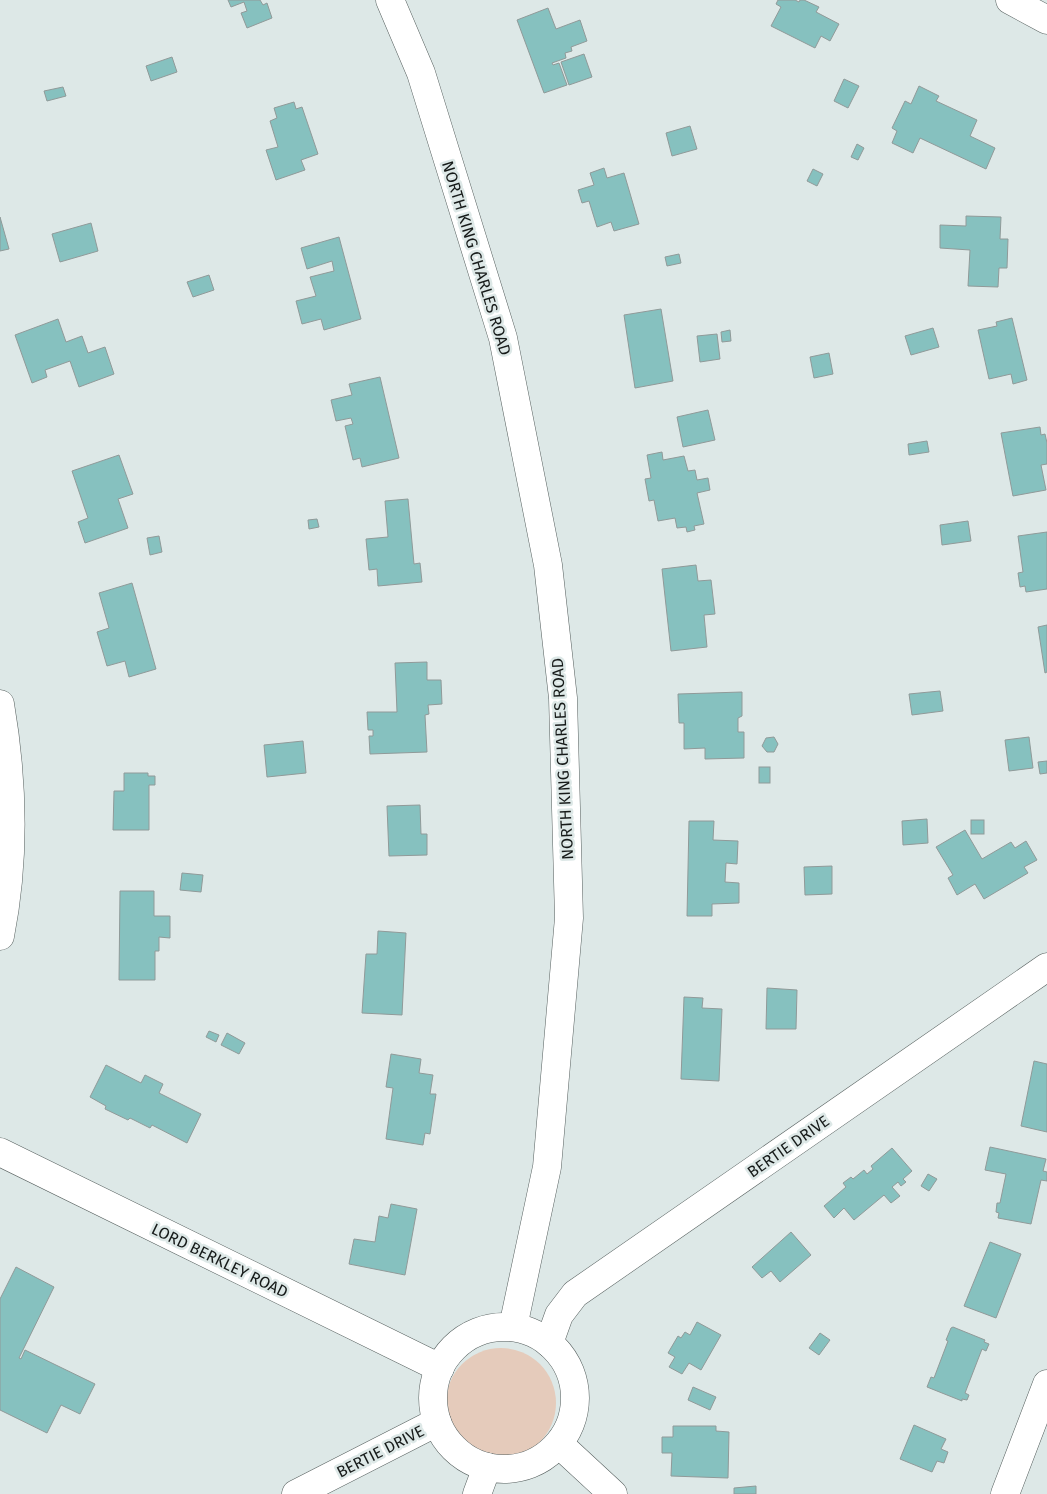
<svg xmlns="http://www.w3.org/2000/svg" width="1047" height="1494" viewBox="0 0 1047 1494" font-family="'Fira Sans',sans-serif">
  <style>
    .green { fill: #e5cbbb }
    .building { fill: #86c1bf; stroke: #909a99 }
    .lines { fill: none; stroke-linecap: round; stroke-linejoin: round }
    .minor-casing { stroke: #57605f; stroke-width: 29 }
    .major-casing { stroke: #57605f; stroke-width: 29 }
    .minor { stroke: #fff; stroke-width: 28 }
    .major { stroke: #fff; stroke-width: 28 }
    .labels { text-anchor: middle; stroke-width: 5; stroke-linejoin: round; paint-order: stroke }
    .street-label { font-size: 16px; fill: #161a19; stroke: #dde8e7 }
  </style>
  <rect width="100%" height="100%" fill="#dde8e7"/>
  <circle class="green" cx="501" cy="1403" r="55"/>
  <g class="building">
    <path d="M 228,0 L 260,0 L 263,5 L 267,3 L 272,18 L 247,28 L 241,13 L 247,11 L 244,2 L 231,7 Z"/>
    <path d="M 778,0 L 795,0 L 799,2 L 800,0 L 804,0 L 819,7 L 816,12 L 839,24 L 830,41 L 821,36 L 815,48 L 771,26 L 781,7 L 776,4 Z"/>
    <path d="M 548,8 L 556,29 L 580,20 L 587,41 L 571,47 L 572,51 L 565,53 L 566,58 L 552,63 L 553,65 L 559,63 L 567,85 L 544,93 L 517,20 Z"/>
    <path d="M 584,54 L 592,77 L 569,85 L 561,62 Z"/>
    <path d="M 172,57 L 177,72 L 151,81 L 146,66 Z"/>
    <path d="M 844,79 L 859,86 L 848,108 L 834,101 Z"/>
    <path d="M 919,86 L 939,96 L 936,101 L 977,120 L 970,136 L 995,148 L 986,169 L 920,138 L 913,153 L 892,143 L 897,131 L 892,128 L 905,101 L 911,104 Z"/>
    <path d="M 63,87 L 66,96 L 47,101 L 44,91 Z"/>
    <path d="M 294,102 L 296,109 L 302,107 L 318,154 L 301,160 L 305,170 L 276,180 L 266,150 L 278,147 L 270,121 L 277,118 L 274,108 Z"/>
    <path d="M 690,126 L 697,149 L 672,156 L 666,133 Z"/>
    <path d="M 857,144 L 864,148 L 858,160 L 851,157 Z"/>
    <path d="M 604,168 L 607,178 L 624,173 L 639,224 L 614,231 L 611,222 L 597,227 L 589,201 L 582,203 L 578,190 L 594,185 L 590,173 Z"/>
    <path d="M 813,169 L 823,174 L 817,186 L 807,181 Z"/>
    <path d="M 966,216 L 1001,217 L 1000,239 L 1008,239 L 1007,268 L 999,268 L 998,287 L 968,286 L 970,250 L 940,248 L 940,225 L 966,226 Z"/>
    <path d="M 0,217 L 9,249 L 0,251 Z"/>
    <path d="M 91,223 L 98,251 L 60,262 L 52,234 Z"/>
    <path d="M 339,237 L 361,319 L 324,330 L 321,319 L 302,324 L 296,301 L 316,296 L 310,277 L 334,271 L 332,261 L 307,269 L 301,248 Z"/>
    <path d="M 679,254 L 681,263 L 667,266 L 665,257 Z"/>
    <path d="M 209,275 L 214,290 L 193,297 L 187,282 Z"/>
    <path d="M 661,309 L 673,381 L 635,388 L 624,315 Z"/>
    <path d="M 1012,318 L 1027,380 L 1013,384 L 1011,374 L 989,379 L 978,330 L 997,326 L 996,322 Z"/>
    <path d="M 58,319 L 66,342 L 82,336 L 88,353 L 105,347 L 114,374 L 79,387 L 70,361 L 45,370 L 47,377 L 32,383 L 15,335 Z"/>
    <path d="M 933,328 L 939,347 L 911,355 L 905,336 Z"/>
    <path d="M 730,330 L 731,341 L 722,342 L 721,332 Z"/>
    <path d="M 717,334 L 720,359 L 700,362 L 697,336 Z"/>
    <path d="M 829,353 L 833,374 L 814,378 L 810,357 Z"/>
    <path d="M 380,377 L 399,458 L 362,467 L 360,458 L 353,460 L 345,426 L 353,424 L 351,418 L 336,421 L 331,400 L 352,395 L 349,384 Z"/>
    <path d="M 708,410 L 715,440 L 683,447 L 677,417 Z"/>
    <path d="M 1040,427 L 1041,435 L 1045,434 L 1047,443 L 1047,464 L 1041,465 L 1046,490 L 1013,496 L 1001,433 Z"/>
    <path d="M 927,441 L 929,452 L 909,455 L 908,444 Z"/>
    <path d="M 662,452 L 663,460 L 684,456 L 688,471 L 695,470 L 697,480 L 708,478 L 710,490 L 697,493 L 704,524 L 694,526 L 695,530 L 687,532 L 686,527 L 677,528 L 675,518 L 658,521 L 654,500 L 649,501 L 645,479 L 651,478 L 647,455 Z"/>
    <path d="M 119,455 L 133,494 L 118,499 L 128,528 L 85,543 L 78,522 L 88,518 L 72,471 Z"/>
    <path d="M 408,499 L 414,564 L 420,563 L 422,582 L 378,586 L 377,569 L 369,570 L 366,539 L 388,537 L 385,501 Z"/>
    <path d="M 317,519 L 319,527 L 309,529 L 308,520 Z"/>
    <path d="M 968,521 L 971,541 L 942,545 L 940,525 Z"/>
    <path d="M 1047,532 L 1047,589 L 1026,592 L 1025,586 L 1020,587 L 1018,573 L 1023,572 L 1018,536 Z"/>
    <path d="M 159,536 L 162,552 L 150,555 L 147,538 Z"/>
    <path d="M 696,565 L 698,581 L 711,580 L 715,614 L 704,615 L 707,647 L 671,651 L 662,569 Z"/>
    <path d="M 132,583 L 156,669 L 129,677 L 125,661 L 107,666 L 97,632 L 109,628 L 99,593 Z"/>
    <path d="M 1047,625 L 1047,672 L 1045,673 L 1038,627 Z"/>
    <path d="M 427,662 L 427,680 L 441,680 L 442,704 L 428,705 L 429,714 L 425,715 L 427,752 L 370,754 L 369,736 L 373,736 L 373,730 L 368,730 L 367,712 L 397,712 L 395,663 Z"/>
    <path d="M 940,691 L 943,711 L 912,715 L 909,694 Z"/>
    <path d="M 742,692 L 742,716 L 738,718 L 738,732 L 744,732 L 744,758 L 705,759 L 705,748 L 684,749 L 684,723 L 679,723 L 678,694 Z"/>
    <path d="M 774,737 L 778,744 L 774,752 L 767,752 L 762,746 L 766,738 Z"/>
    <path d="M 1029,737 L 1033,768 L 1009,771 L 1005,740 Z"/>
    <path d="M 303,741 L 306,773 L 267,777 L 264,745 Z"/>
    <path d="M 1047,761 L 1047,773 L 1040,774 L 1038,762 Z"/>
    <rect x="759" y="767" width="11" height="16"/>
    <path d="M 124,773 L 148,773 L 148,776 L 155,776 L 155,785 L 149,785 L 149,830 L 113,830 L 114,791 L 124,791 Z"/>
    <path d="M 420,805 L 421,834 L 427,834 L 427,855 L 389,856 L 387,806 Z"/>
    <path d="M 927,819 L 928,843 L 903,845 L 902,821 Z"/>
    <rect x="971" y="820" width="13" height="14"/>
    <path d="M 689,821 L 714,821 L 713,840 L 738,841 L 737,864 L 726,863 L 725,882 L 739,883 L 739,903 L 712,904 L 712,916 L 687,916 Z"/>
    <path d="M 965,830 L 982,859 L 1011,842 L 1015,848 L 1026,841 L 1037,860 L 1024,867 L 1028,873 L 984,899 L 975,884 L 957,895 L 948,878 L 953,875 L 936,847 Z"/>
    <path d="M 832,866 L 832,894 L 805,895 L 804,867 Z"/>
    <path d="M 182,873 L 203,875 L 201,892 L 180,890 Z"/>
    <path d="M 120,891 L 154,891 L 154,916 L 170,916 L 170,938 L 159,937 L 159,951 L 155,951 L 155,980 L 119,980 Z"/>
    <path d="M 378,931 L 406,933 L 402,1015 L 362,1013 L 366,954 L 377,954 Z"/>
    <path d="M 767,988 L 797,990 L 796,1029 L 766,1029 Z"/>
    <path d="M 684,997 L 703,998 L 702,1008 L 722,1009 L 719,1081 L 681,1079 Z"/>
    <path d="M 209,1031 L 219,1035 L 216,1042 L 206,1037 Z"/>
    <path d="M 227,1033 L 245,1043 L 239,1054 L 221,1045 Z"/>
    <path d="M 391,1054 L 421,1059 L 419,1073 L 433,1075 L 430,1094 L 436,1094 L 430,1134 L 425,1133 L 423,1145 L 386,1139 L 393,1088 L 386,1087 Z"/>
    <path d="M 1034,1061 L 1047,1064 L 1047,1132 L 1021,1126 Z"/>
    <path d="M 106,1065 L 141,1083 L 145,1075 L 163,1084 L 159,1093 L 201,1114 L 187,1143 L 152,1125 L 150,1128 L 130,1118 L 128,1120 L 105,1109 L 106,1106 L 90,1097 Z"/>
    <path d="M 990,1147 L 1046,1159 L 1043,1171 L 1047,1172 L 1047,1181 L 1041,1180 L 1031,1224 L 998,1218 L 999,1213 L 996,1212 L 997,1203 L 1000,1203 L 1006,1174 L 985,1170 Z"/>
    <path d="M 892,1148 L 912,1171 L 903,1179 L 906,1182 L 901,1186 L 898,1182 L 892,1187 L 900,1196 L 891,1203 L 884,1195 L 854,1220 L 844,1208 L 834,1218 L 824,1206 L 846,1187 L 843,1183 L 851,1177 L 853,1179 L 864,1170 L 867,1174 L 873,1169 L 871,1166 Z"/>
    <path d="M 928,1174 L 937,1179 L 929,1191 L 921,1186 Z"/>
    <path d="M 391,1204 L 417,1209 L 405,1275 L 349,1264 L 354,1239 L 375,1242 L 379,1216 L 388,1218 Z"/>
    <path d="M 791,1232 L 811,1255 L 780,1282 L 771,1271 L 762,1278 L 752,1267 Z"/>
    <path d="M 990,1242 L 1021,1254 L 996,1318 L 964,1306 Z"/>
    <path d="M 16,1267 L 54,1287 L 19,1358 L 21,1359 L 25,1350 L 95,1384 L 80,1414 L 61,1405 L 47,1433 L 0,1410 L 0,1299 Z"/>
    <path d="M 697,1322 L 721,1335 L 701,1370 L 689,1363 L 682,1374 L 669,1367 L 675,1357 L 668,1353 L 678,1336 L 681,1338 L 685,1332 L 690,1335 Z"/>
    <path d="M 953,1327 L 985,1340 L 984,1342 L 989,1344 L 986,1351 L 982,1349 L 965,1393 L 969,1395 L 967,1400 L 962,1399 L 962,1401 L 927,1387 L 931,1377 L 934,1378 L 948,1341 L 946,1340 L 951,1328 Z"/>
    <path d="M 820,1333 L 830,1340 L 819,1355 L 809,1348 Z"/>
    <path d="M 693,1387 L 716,1397 L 710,1410 L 688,1400 Z"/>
    <path d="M 914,1425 L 946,1439 L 941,1449 L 948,1452 L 944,1463 L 937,1461 L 932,1472 L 900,1459 Z"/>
    <path d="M 673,1426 L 716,1426 L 716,1431 L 729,1432 L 728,1478 L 671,1476 L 672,1453 L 662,1453 L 662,1437 L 673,1437 Z"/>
    <path d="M 756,1486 L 756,1494 L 734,1494 L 734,1488 Z"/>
  </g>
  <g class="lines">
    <defs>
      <g id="minor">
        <path d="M 390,0 L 421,73 L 503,338 L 548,565 L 563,698 L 569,918 L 547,1167 L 513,1327"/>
        <path d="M 0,704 C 13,780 15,860 0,936"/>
        <path d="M 0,1152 L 440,1368"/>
        <circle cx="504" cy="1398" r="71"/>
        <path d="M 549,1343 L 559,1315 L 575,1294 L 1047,967"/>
        <path d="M 559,1444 L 613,1494"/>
        <path d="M 296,1494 L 437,1422"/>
        <path d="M 477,1494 L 487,1467"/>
        <path d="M 1005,1494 L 1047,1384"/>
      </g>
      <path id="major" d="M 1010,0 L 1047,20"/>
    </defs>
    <use href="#minor" class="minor-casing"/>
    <use href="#major" class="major-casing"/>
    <use href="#minor" class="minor"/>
    <use href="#major" class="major"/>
  </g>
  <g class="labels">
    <g class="street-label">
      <text transform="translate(477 258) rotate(73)" y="6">NORTH KING CHARLES ROAD</text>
      <text transform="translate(562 759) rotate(-93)" y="6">NORTH KING CHARLES ROAD</text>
      <text transform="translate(788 1146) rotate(-35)" y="6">BERTIE DRIVE</text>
      <text transform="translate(220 1260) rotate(26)" y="6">LORD BERKLEY ROAD</text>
      <text transform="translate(380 1451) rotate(-27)" y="6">BERTIE DRIVE</text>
    </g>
  </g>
</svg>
